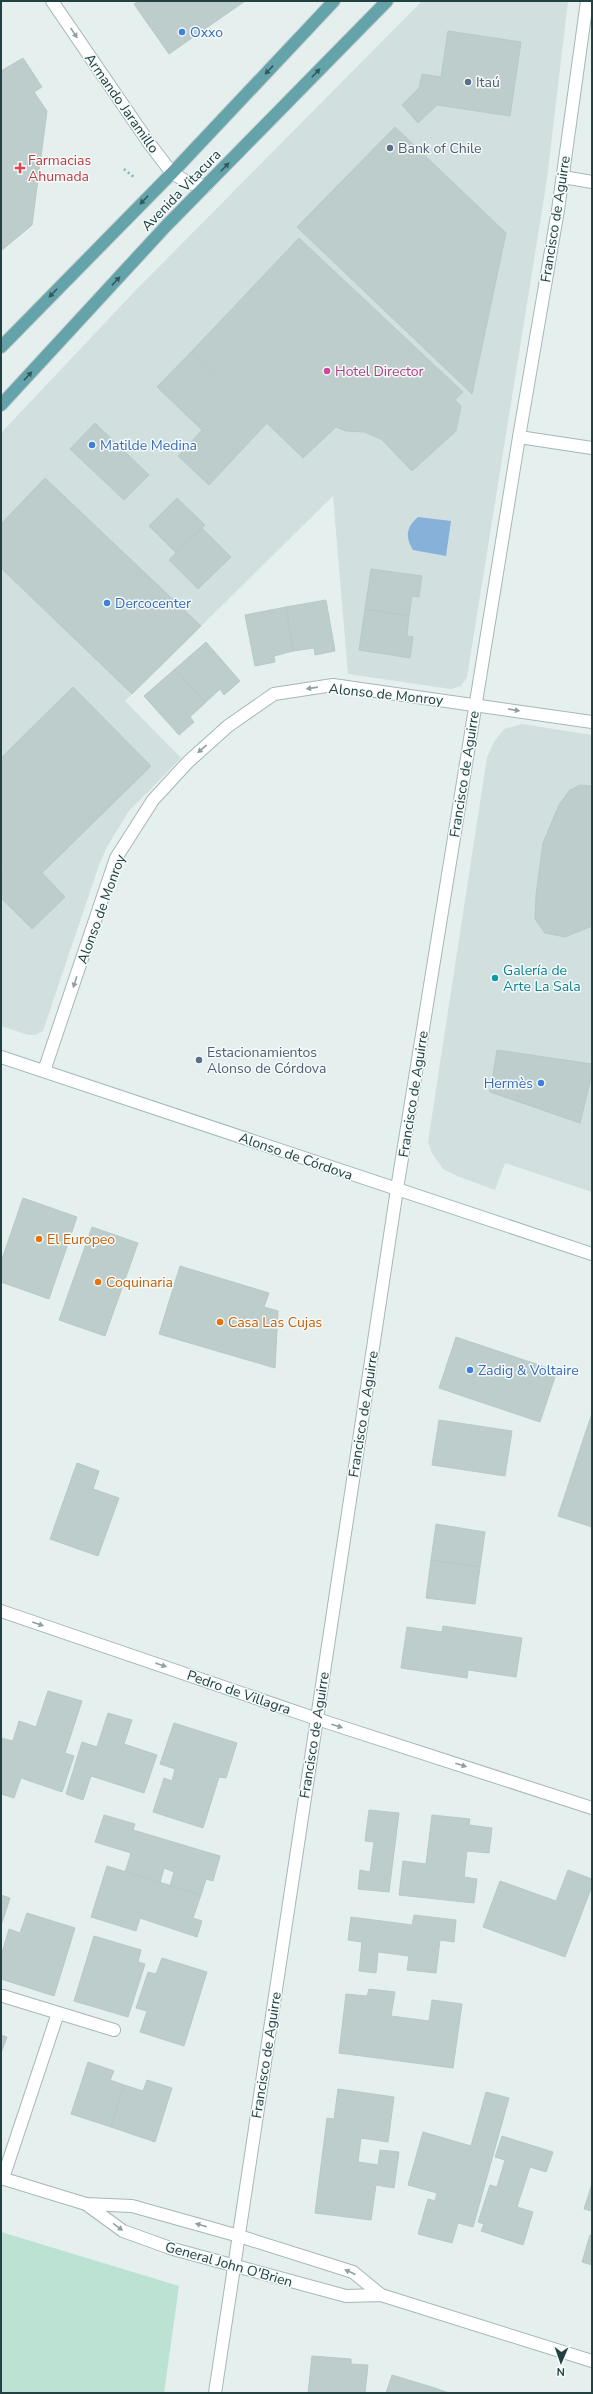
<svg xmlns="http://www.w3.org/2000/svg" width="593" height="2394" viewBox="0 0 593 2394" font-family="'Nunito Sans',sans-serif">
  <style>
    .built { fill: #d2dfdf }
    .green { fill: #bbe2d3 }
    .water { fill: #87b1d9 }
    .building { fill: #bccdcb; stroke: #b6cac8 }
    .lines { fill: none; stroke-linecap: round; stroke-linejoin: round }
    .minor-casing { stroke: #a6b7b7; stroke-width: 14 }
    .tertiary-casing { stroke: #a6b7b7; stroke-width: 14 }
    .secondary-casing { stroke: #a1bcbb; stroke-width: 14 }
    .primary-casing { stroke: #c1caca; stroke-width: 14 }
    .path { stroke: #81b5b6; stroke-width: 2.5; stroke-dasharray: 2 3; stroke-linecap: butt }
    .minor { stroke: #fff; stroke-width: 12 }
    .tertiary { stroke: #fff; stroke-width: 12 }
    .secondary { stroke: #fff; stroke-width: 12 }
    .primary { stroke: #64a3a9; stroke-width: 12 }
    .oneway { fill: #90a0a1 }
    .oneway2 { fill: #325a5c }
    .shop-dot { fill: #3f7fe0; stroke: #f6fbfa; stroke-width: 1.5 }
    .service-dot { fill: #5c6f8a; stroke: #f6fbfa; stroke-width: 1.5 }
    .health-dot { fill: #e0444e; stroke: #f6fbfa; stroke-width: 1.5 }
    .hotel-dot { fill: #d1479c; stroke: #f6fbfa; stroke-width: 1.5 }
    .culture-dot { fill: #0f9aa8; stroke: #f6fbfa; stroke-width: 1.5 }
    .food-dot { fill: #e8710a; stroke: #f6fbfa; stroke-width: 1.5 }
    .labels { text-anchor: middle; stroke-width: 3; stroke-linejoin: round; paint-order: stroke }
    .shop-label { font-size: 14px; fill: #366cbe; stroke: #f6fbfa; text-anchor: start }
    .service-label { font-size: 14px; fill: #4e5e75; stroke: #f6fbfa; text-anchor: start }
    .street-label { font-size: 14px; fill: #214143; stroke: #f6fbfa }
    .health-label { font-size: 14px; fill: #be3a42; stroke: #f6fbfa; text-anchor: start }
    .hotel-label { font-size: 14px; fill: #b23c85; stroke: #f6fbfa; text-anchor: start }
    .culture-label { font-size: 14px; fill: #0d838f; stroke: #f6fbfa; text-anchor: start }
    .food-label { font-size: 14px; fill: #c56008; stroke: #f6fbfa; text-anchor: start }
  </style>
  <rect width="100%" height="100%" fill="#e4efee"/>
  <g class="built">
    <path d="M 422,1 L 568,1 L 547,179 L 467,677 L 461,686 L 451,689 L 348,674 L 333,496 L 125,701 L 181,758 L 129,811 L 108,845 L 99,865 L 43,1031 L 35,1035 L 28,1035 L 1,1026 L 1,433 L 134,292 Z"/>
    <path d="M 522,724 L 592,735 L 592,1192 L 505,1163 L 495,1190 L 457,1176 L 443,1169 L 432,1153 L 428,1142 L 487,757 L 494,742 L 504,729 Z"/>
  </g>
  <path class="green" d="M 1,2232 L 179,2286 L 164,2393 L 1,2393 Z"/>
  <path class="water" d="M 418,517 L 451,521 L 446,556 L 413,550 C 405,537 406,527 418,517 Z"/>
  <g class="building">
    <path d="M 139,1 L 245,1 L 169,54 L 134,4 Z"/>
    <path d="M 448,31 L 521,42 L 510,116 L 437,105 L 418,123 L 402,105 L 419,88 L 422,74 L 441,77 Z"/>
    <path d="M 23,58 L 42,87 L 34,92 L 47,111 L 32,225 L 2,250 L 1,71 Z"/>
    <path d="M 395,127 L 506,233 L 472,394 L 297,227 Z"/>
    <path d="M 299,238 L 463,392 L 455,400 L 461,406 L 456,431 L 412,471 L 381,439 L 364,432 L 346,431 L 336,427 L 303,458 L 192,351 Z"/>
    <path d="M 192,351 L 267,423 L 209,485 L 178,456 L 202,430 L 157,387 Z"/>
    <path d="M 95,423 L 149,475 L 124,500 L 70,449 Z"/>
    <path d="M 45,478 L 201,626 L 132,694 L 1,568 L 1,524 Z"/>
    <path d="M 177,498 L 205,525 L 176,553 L 149,526 Z"/>
    <path d="M 202,528 L 231,557 L 198,589 L 169,560 Z"/>
    <path d="M 371,569 L 422,576 L 419,597 L 412,596 L 409,616 L 365,609 Z"/>
    <path d="M 326,600 L 335,651 L 315,655 L 314,648 L 293,651 L 286,607 Z"/>
    <path d="M 286,607 L 293,651 L 274,656 L 275,662 L 255,666 L 245,615 Z"/>
    <path d="M 365,609 L 409,616 L 407,636 L 413,637 L 410,658 L 359,650 Z"/>
    <path d="M 206,642 L 240,681 L 224,695 L 220,689 L 205,703 L 175,669 Z"/>
    <path d="M 175,669 L 205,703 L 190,717 L 194,722 L 179,735 L 144,696 Z"/>
    <path d="M 73,687 L 151,766 L 42,873 L 65,897 L 32,929 L 1,898 L 1,872 L 4,870 L 1,867 L 1,758 Z"/>
    <path d="M 580,785 L 592,786 L 592,926 L 565,937 L 545,933 L 535,919 L 536,895 L 543,843 L 559,805 L 570,790 Z"/>
    <path d="M 497,1050 L 592,1064 L 592,1074 L 580,1123 L 490,1092 Z"/>
    <path d="M 23,1198 L 77,1217 L 49,1299 L 1,1282 L 1,1262 Z"/>
    <path d="M 92,1227 L 138,1243 L 105,1336 L 59,1320 Z"/>
    <path d="M 180,1266 L 269,1293 L 264,1307 L 278,1311 L 275,1368 L 159,1334 Z"/>
    <path d="M 456,1337 L 557,1371 L 540,1422 L 439,1388 Z"/>
    <path d="M 592,1413 L 592,1527 L 558,1516 Z"/>
    <path d="M 439,1420 L 512,1431 L 505,1476 L 432,1465 Z"/>
    <path d="M 77,1463 L 99,1471 L 93,1489 L 119,1498 L 98,1556 L 50,1539 Z"/>
    <path d="M 436,1524 L 485,1532 L 480,1567 L 431,1560 Z"/>
    <path d="M 431,1560 L 480,1567 L 475,1604 L 426,1598 Z"/>
    <path d="M 443,1626 L 522,1638 L 516,1677 L 468,1670 L 467,1678 L 401,1668 L 407,1627 L 442,1632 Z"/>
    <path d="M 48,1691 L 82,1701 L 65,1753 L 74,1756 L 62,1792 L 21,1778 L 14,1798 L 1,1794 L 1,1738 L 13,1741 L 19,1721 L 36,1727 Z"/>
    <path d="M 108,1713 L 132,1720 L 124,1744 L 157,1755 L 144,1793 L 91,1776 L 83,1800 L 66,1794 L 82,1742 L 97,1747 Z"/>
    <path d="M 174,1723 L 237,1743 L 226,1778 L 219,1777 L 203,1828 L 153,1812 L 164,1778 L 172,1781 L 175,1769 L 160,1764 Z"/>
    <path d="M 369,1810 L 399,1813 L 389,1892 L 358,1889 L 360,1870 L 370,1872 L 374,1842 L 365,1841 Z"/>
    <path d="M 104,1815 L 135,1824 L 133,1830 L 220,1856 L 213,1881 L 206,1879 L 201,1895 L 170,1886 L 174,1872 L 164,1868 L 160,1883 L 125,1872 L 131,1853 L 95,1842 Z"/>
    <path d="M 432,1815 L 470,1819 L 469,1825 L 492,1828 L 489,1853 L 467,1851 L 464,1877 L 477,1879 L 474,1903 L 399,1895 L 403,1861 L 426,1864 Z"/>
    <path d="M 107,1866 L 201,1895 L 193,1918 L 202,1921 L 197,1937 L 140,1918 L 136,1931 L 91,1917 Z"/>
    <path d="M 568,1870 L 592,1879 L 592,1886 L 565,1957 L 483,1927 L 500,1881 L 556,1901 Z"/>
    <path d="M 1,1895 L 10,1898 L 1,1926 Z"/>
    <path d="M 27,1913 L 75,1928 L 54,1996 L 1,1979 L 1,1956 L 9,1929 L 20,1933 Z"/>
    <path d="M 414,1915 L 456,1920 L 454,1942 L 440,1940 L 436,1973 L 407,1970 L 409,1956 L 378,1952 L 376,1973 L 359,1971 L 362,1942 L 348,1940 L 351,1917 L 412,1925 Z"/>
    <path d="M 94,1936 L 141,1950 L 138,1962 L 145,1964 L 128,2017 L 74,2001 Z"/>
    <path d="M 162,1958 L 207,1972 L 184,2046 L 140,2032 L 147,2011 L 136,2008 L 148,1972 L 156,1974 Z"/>
    <path d="M 369,1989 L 395,1992 L 391,2016 L 429,2021 L 432,2000 L 462,2004 L 453,2068 L 339,2053 L 346,1994 L 367,1996 Z"/>
    <path d="M 1,2035 L 7,2037 L 1,2053 Z"/>
    <path d="M 88,2062 L 114,2071 L 110,2080 L 124,2085 L 111,2127 L 71,2114 Z"/>
    <path d="M 147,2080 L 172,2088 L 155,2142 L 111,2127 L 124,2085 L 143,2091 Z"/>
    <path d="M 338,2089 L 394,2097 L 388,2142 L 361,2138 L 358,2162 L 378,2165 L 380,2150 L 399,2152 L 394,2188 L 376,2185 L 371,2220 L 315,2213 L 327,2118 L 334,2119 Z"/>
    <path d="M 486,2092 L 509,2098 L 473,2227 L 458,2223 L 452,2243 L 418,2234 L 428,2199 L 435,2201 L 437,2193 L 408,2185 L 423,2132 L 471,2146 Z"/>
    <path d="M 502,2136 L 553,2152 L 546,2172 L 530,2167 L 517,2207 L 533,2212 L 523,2245 L 481,2231 L 484,2224 L 478,2222 L 490,2185 L 497,2187 L 505,2160 L 495,2157 Z"/>
    <path d="M 592,2184 L 592,2211 L 584,2209 Z"/>
    <path d="M 590,2235 L 592,2236 L 592,2265 L 582,2262 Z"/>
    <path d="M 312,2356 L 351,2359 L 351,2364 L 368,2365 L 365,2393 L 308,2393 Z"/>
    <path d="M 392,2375 L 435,2388 L 433,2393 L 386,2393 Z"/>
    <path d="M 435,2388 L 449,2393 L 433,2393 Z"/>
  </g>
  <g class="lines">
    <defs>
      <g id="minor">
        <path d="M 52,1 L 149,143 L 172,173 L 189,183 L 206,186"/>
        <path d="M 563,177 L 592,182"/>
        <path d="M 519,437 L 592,448"/>
        <path d="M 44,1071 L 116,858 L 153,800 L 188,762 L 228,726 L 274,694 L 333,685 L 592,722"/>
        <path d="M 1,1611 L 317,1719 L 592,1808"/>
        <path d="M 3,1996 L 114,2030"/>
        <path d="M 3,2178 L 58,2013"/>
      </g>
      <g id="tertiary">
        <path d="M 1,2178 L 86,2204 L 132,2206 L 239,2236 L 353,2272 L 381,2295"/>
        <path d="M 86,2204 L 123,2231 L 173,2249 L 346,2296 L 381,2295 L 592,2361"/>
        <path d="M 215,2393 L 397,1189 L 519,437 L 558,210 L 587,1"/>
      </g>
      <path id="secondary" d="M 1,1057 L 592,1254"/>
      <g id="primary">
        <path d="M 1,347 L 172,173 L 334,1"/>
        <path d="M 1,405 L 166,226 L 387,1"/>
      </g>
    </defs>
    <use href="#minor" class="minor-casing"/>
    <use href="#tertiary" class="tertiary-casing"/>
    <use href="#secondary" class="secondary-casing"/>
    <use href="#primary" class="primary-casing"/>
    <path class="path" d="M 124,169 L 135,178"/>
    <use href="#minor" class="minor"/>
    <use href="#tertiary" class="tertiary"/>
    <use href="#secondary" class="secondary"/>
    <use href="#primary" class="primary"/>
  </g>
  <defs><path id="oneway-solid" d="M-6-.8H1V-3.2L6.5 0L1 3.2V.8H-6Z"/></defs>
  <g class="oneway">
    <use href="#oneway-solid" transform="translate(74 33) rotate(56)"/>
    <use href="#oneway-solid" transform="translate(312 688) rotate(172)"/>
    <use href="#oneway-solid" transform="translate(514 710) rotate(9)"/>
    <use href="#oneway-solid" transform="translate(202 749) rotate(139)"/>
    <use href="#oneway-solid" transform="translate(75 982) rotate(108)"/>
    <use href="#oneway-solid" transform="translate(38 1624) rotate(19)"/>
    <use href="#oneway-solid" transform="translate(161 1665) rotate(19)"/>
    <use href="#oneway-solid" transform="translate(337 1726) rotate(18)"/>
    <use href="#oneway-solid" transform="translate(461 1765) rotate(18)"/>
    <use href="#oneway-solid" transform="translate(201 2225) rotate(-164)"/>
    <use href="#oneway-solid" transform="translate(118 2227) rotate(36)"/>
    <use href="#oneway-solid" transform="translate(350 2272) rotate(-156)"/>
  </g>
  <g class="oneway2">
    <use href="#oneway-solid" transform="translate(269 70) rotate(133)"/>
    <use href="#oneway-solid" transform="translate(316 73) rotate(-46)"/>
    <use href="#oneway-solid" transform="translate(225 167) rotate(-46)"/>
    <use href="#oneway-solid" transform="translate(144 200) rotate(134)"/>
    <use href="#oneway-solid" transform="translate(116 281) rotate(-47)"/>
    <use href="#oneway-solid" transform="translate(53 293) rotate(134)"/>
    <use href="#oneway-solid" transform="translate(28 376) rotate(-47)"/>
  </g>
  <g class="shop-dot">
    <circle cx="182" cy="32" r="4"/>
    <circle cx="92" cy="445" r="4"/>
    <circle cx="107" cy="603" r="4"/>
    <circle cx="541" cy="1083" r="4"/>
    <circle cx="470" cy="1370" r="4"/>
  </g>
  <g class="service-dot">
    <circle cx="468" cy="82" r="4"/>
    <circle cx="390" cy="148" r="4"/>
    <circle cx="199" cy="1060" r="4"/>
  </g>
  <path class="health-dot" d="M18 162h4v4h4v4h-4v4h-4v-4h-4v-4h4z"/>
  <circle class="hotel-dot" cx="327" cy="371" r="4"/>
  <circle class="culture-dot" cx="495" cy="978" r="4"/>
  <g class="food-dot">
    <circle cx="39" cy="1239" r="4"/>
    <circle cx="98" cy="1282" r="4"/>
    <circle cx="220" cy="1322" r="4"/>
  </g>
  <g class="labels">
    <g class="shop-label">
      <text x="190" y="37">Oxxo</text>
      <text x="100" y="450">Matilde Medina</text>
      <text x="115" y="608">Dercocenter</text>
      <text x="533" y="1088" text-anchor="end">Hermès</text>
      <text x="478" y="1375">Zadig &amp; Voltaire</text>
    </g>
    <g class="service-label">
      <text x="476" y="87">Itaú</text>
      <text x="398" y="153">Bank of Chile</text>
      <text x="207" y="1057">Estacionamientos<tspan x="207" dy="16">Alonso de Córdova</tspan></text>
    </g>
    <g class="street-label">
      <text transform="translate(122 103) rotate(55)" y="5">Armando Jaramillo</text>
      <text transform="translate(181 190) rotate(-46)" y="5">Avenida Vitacura</text>
      <text transform="translate(555 219) rotate(-81)" y="5">Francisco de Aguirre</text>
      <text transform="translate(386 694) rotate(6)" y="5">Alonso de Monroy</text>
      <text transform="translate(464 774) rotate(-81)" y="5">Francisco de Aguirre</text>
      <text transform="translate(101 909) rotate(-70)" y="5">Alonso de Monroy</text>
      <text transform="translate(413 1094) rotate(-81)" y="5">Francisco de Aguirre</text>
      <text transform="translate(296 1156) rotate(19)" y="5">Alonso de Córdova</text>
      <text transform="translate(363 1414) rotate(-81)" y="5">Francisco de Aguirre</text>
      <text transform="translate(239 1692) rotate(19)" y="5">Pedro de Villagra</text>
      <text transform="translate(314 1735) rotate(-81)" y="5">Francisco de Aguirre</text>
      <text transform="translate(266 2055) rotate(-81)" y="5">Francisco de Aguirre</text>
      <text transform="translate(229 2264) rotate(16)" y="5">General John O'Brien</text>
    </g>
    <g class="health-label">
      <text x="28" y="165">Farmacias<tspan x="28" dy="16">Ahumada</tspan></text>
    </g>
    <g class="hotel-label">
      <text x="335" y="376">Hotel Director</text>
    </g>
    <g class="culture-label">
      <text x="503" y="975">Galería de<tspan x="503" dy="16">Arte La Sala</tspan></text>
    </g>
    <g class="food-label">
      <text x="47" y="1244">El Europeo</text>
      <text x="106" y="1287">Coquinaria</text>
      <text x="228" y="1327">Casa Las Cujas</text>
    </g>
  </g>
  <rect width="593" height="2394" fill="none" stroke="#214143" stroke-width="4"/>
  <g transform="translate(561 2362) rotate(182)" stroke="#f6fbfa" stroke-width="3" paint-order="stroke">
  <path d="M0-3L7 15L0 10L-7 15Z" fill="#214143"/>
  <text y="-6" font-size="11" font-weight="bold" text-anchor="middle" fill="#214143">N</text>
  </g>
</svg>
